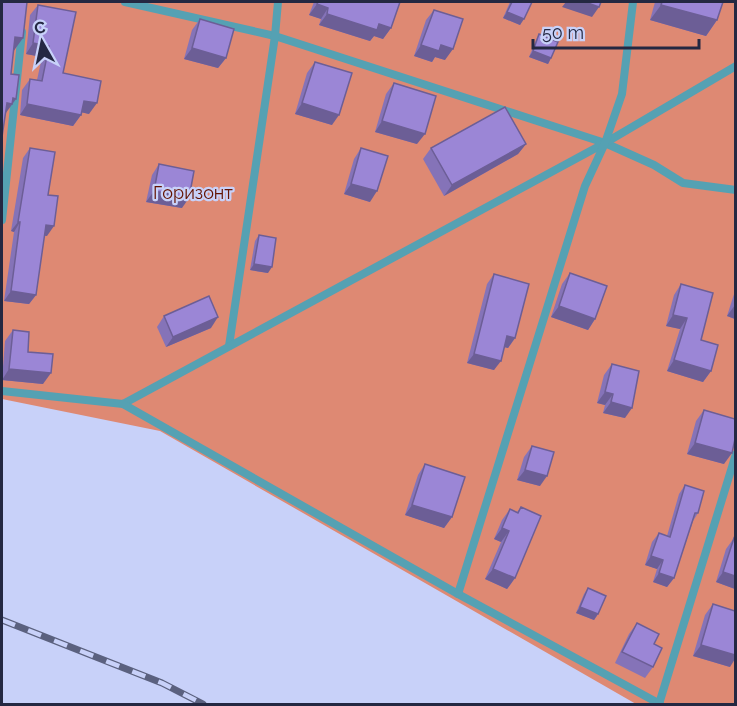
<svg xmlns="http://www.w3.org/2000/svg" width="737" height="706" viewBox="0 0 737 706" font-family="Raleway,sans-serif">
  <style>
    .green { fill: #de8973 }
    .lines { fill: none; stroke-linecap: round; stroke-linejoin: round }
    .service { stroke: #55a1b3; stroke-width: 8 }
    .rail-casing { stroke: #5b617f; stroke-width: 7 }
    .rail { stroke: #c8d1f9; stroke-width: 4.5; stroke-dasharray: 14; stroke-linecap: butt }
    .wall { fill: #8573b8 }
    .shaded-wall { fill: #6c5e96 }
    .building { fill: #9b86d6; stroke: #6c5e96; stroke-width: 1.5 }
    .labels { text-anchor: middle; stroke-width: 4.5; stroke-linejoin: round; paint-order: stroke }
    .park-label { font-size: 18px; fill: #631200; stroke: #c8d1f9 }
  </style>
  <rect width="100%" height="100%" fill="#c8d1f9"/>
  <path class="green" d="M 2,2 L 735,2 L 735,704 L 636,704 L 160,431 L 2,399 Z"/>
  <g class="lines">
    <g class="service">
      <path d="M 125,2 L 275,36 L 605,143 L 654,165 L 683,183 L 736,190"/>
      <path d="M 2,220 L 22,32"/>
      <path d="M 229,346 L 275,36 L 278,2"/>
      <path d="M 2,391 L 123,404 L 605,143 L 736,66"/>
      <path d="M 123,404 L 458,594 L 660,704"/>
      <path d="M 458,594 L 585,186 L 605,143 L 622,94 L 633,2"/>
      <path d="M 659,704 L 736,454"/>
    </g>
    <defs>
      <path id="rail" d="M 2,620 L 162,683 L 203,704"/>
    </defs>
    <use href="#rail" class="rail-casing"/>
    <use href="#rail" class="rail"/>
  </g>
  <g class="wall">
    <path d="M 314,2 L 400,2 L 391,28 L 383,39 L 374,36 L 370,41 L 319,25 L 321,19 L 309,15 Z"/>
    <path d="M 510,2 L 532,2 L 520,25 L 503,18 Z"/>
    <path d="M 655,2 L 723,2 L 717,20 L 706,36 L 650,20 Z"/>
    <path d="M 38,5 L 63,73 L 89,114 L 81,112 L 81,115 L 73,126 L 20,115 L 22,90 L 30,79 L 37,80 L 42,57 L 26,54 L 30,15 Z"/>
    <path d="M 434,10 L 445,60 L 435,57 L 432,62 L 414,56 L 426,20 Z"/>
    <path d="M 200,19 L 226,58 L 218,68 L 184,59 L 192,30 Z"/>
    <path d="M 539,34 L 551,58 L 548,64 L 529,57 L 536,40 Z"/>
    <path d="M 315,62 L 332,125 L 295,114 L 307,73 Z"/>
    <path d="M 394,83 L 417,144 L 375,132 L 386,94 Z"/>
    <path d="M 526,144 L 518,154 L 444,196 L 423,159 L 431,148 Z"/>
    <path d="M 30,148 L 48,195 L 47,236 L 44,236 L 36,295 L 29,304 L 4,301 L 14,232 L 11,231 L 23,158 Z"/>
    <path d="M 361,148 L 370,202 L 344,194 L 354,159 Z"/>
    <path d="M 159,164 L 182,208 L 146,202 L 152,175 Z"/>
    <path d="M 259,235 L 268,273 L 250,270 L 255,241 Z"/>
    <path d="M 570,273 L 595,319 L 588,330 L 551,317 L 562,284 Z"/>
    <path d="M 494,274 L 515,338 L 508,348 L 504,347 L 494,370 L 467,363 L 487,284 Z"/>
    <path d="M 681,284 L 711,371 L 703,382 L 667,371 L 680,329 L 666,326 L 674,295 Z"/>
    <path d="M 735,291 L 735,319 L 727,316 Z"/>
    <path d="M 164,316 L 211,328 L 166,347 L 157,327 Z"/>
    <path d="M 13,330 L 28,352 L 43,384 L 2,380 L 5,341 Z"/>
    <path d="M 612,364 L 625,418 L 603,413 L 605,405 L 597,403 L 604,375 Z"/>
    <path d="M 704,410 L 724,464 L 687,454 L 696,421 Z"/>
    <path d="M 532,446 L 540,486 L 517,480 L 524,457 Z"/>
    <path d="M 425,464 L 452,517 L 444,528 L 405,515 L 418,475 Z"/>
    <path d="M 685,485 L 698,513 L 693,521 L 674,578 L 667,587 L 653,582 L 657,569 L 645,565 L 652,542 L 659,533 L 667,536 L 679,494 Z"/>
    <path d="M 521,507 L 515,578 L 507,589 L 485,579 L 501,542 L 494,539 L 502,520 L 510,509 L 517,512 Z"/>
    <path d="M 734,538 L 735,589 L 716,582 L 726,549 Z"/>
    <path d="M 588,588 L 598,614 L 594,620 L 576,613 L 584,594 Z"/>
    <path d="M 713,604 L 730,667 L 693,656 L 705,615 Z"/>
    <path d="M 637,623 L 653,667 L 645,678 L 615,663 L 629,634 Z"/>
  </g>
  <g class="shaded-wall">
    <path d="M 566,2 L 585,2 L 599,7 L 592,17 L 562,7 Z"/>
    <path d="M 317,4 L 328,8 L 321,19 L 309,15 Z"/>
    <path d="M 661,5 L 717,20 L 706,36 L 650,20 Z"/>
    <path d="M 507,12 L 524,19 L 520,25 L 503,18 Z"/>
    <path d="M 327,14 L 379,24 L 391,28 L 383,39 L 374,36 L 370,41 L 319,25 Z"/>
    <path d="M 15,37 L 23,38 L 13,52 Z"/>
    <path d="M 33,43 L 49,46 L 42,57 L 26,54 Z"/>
    <path d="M 421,45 L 441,45 L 453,49 L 445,60 L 435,57 L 432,62 L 414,56 Z"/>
    <path d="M 192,48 L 226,58 L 218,68 L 184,59 Z"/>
    <path d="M 533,51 L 551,58 L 548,64 L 529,57 Z"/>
    <path d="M 13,98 L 16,99 L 3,117 L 7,103 Z"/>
    <path d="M 84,101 L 97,103 L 89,114 L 76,111 Z"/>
    <path d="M 302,103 L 339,115 L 332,125 L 295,114 Z"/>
    <path d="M 27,104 L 81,115 L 73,126 L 20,115 Z"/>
    <path d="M 382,121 L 425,134 L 417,144 L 375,132 Z"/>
    <path d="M 526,144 L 518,154 L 444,196 L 452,185 Z"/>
    <path d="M 351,184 L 377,191 L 370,202 L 344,194 Z"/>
    <path d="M 154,191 L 189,198 L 182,208 L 146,202 Z"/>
    <path d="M 18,222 L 20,222 L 14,232 L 11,231 Z"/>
    <path d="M 46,225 L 54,226 L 47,236 L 39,235 Z"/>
    <path d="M 254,264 L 272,267 L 268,273 L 250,270 Z"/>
    <path d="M 11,291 L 36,295 L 29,304 L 4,301 Z"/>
    <path d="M 735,305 L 735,319 L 727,316 Z"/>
    <path d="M 559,306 L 595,319 L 588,330 L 551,317 Z"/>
    <path d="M 673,315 L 687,318 L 680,329 L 666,326 Z"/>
    <path d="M 218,317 L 211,328 L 166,347 L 173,337 Z"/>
    <path d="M 507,336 L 515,338 L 508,348 L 500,346 Z"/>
    <path d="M 474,354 L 501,361 L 494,370 L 467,363 Z"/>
    <path d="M 674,360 L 711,371 L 703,382 L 667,371 Z"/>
    <path d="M 9,369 L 51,373 L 43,384 L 2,380 Z"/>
    <path d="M 605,392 L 613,394 L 605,405 L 597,403 Z"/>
    <path d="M 611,402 L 632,408 L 625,418 L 603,413 Z"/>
    <path d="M 695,443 L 732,453 L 724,464 L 687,454 Z"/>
    <path d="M 525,470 L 547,476 L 540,486 L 517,480 Z"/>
    <path d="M 412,505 L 452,517 L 444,528 L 405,515 Z"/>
    <path d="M 502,528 L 509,531 L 501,542 L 494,539 Z"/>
    <path d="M 651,556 L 663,560 L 657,569 L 645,565 Z"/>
    <path d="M 493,569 L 515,578 L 507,589 L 485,579 Z"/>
    <path d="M 723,572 L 735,576 L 735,589 L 716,582 Z"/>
    <path d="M 659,573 L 674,578 L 667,587 L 653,582 Z"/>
    <path d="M 580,607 L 598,614 L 594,620 L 576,613 Z"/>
    <path d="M 701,645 L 735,655 L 735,659 L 730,667 L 693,656 Z"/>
  </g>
  <g class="building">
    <path d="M 2,2 L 27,2 L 23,38 L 15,37 L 11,74 L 19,75 L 16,99 L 13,98 L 12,104 L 7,103 L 2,137 Z"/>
    <path d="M 318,2 L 400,2 L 391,28 L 379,24 L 377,30 L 327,14 L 328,8 L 317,4 Z"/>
    <path d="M 512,2 L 532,2 L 524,19 L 507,12 Z"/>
    <path d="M 585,2 L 601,2 L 599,7 Z"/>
    <path d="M 662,2 L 723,2 L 717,20 L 661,5 Z"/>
    <path d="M 38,5 L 76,12 L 63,73 L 101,81 L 97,103 L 84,101 L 81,115 L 27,104 L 30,79 L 42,81 L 49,46 L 33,43 Z"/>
    <path d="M 434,10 L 463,19 L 453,49 L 441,45 L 439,51 L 421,45 Z"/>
    <path d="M 200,19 L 234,29 L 226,58 L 192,48 Z"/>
    <path d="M 539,34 L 558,42 L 551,58 L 533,51 Z"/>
    <path d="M 315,62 L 352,73 L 339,115 L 302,103 Z"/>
    <path d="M 394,83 L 436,96 L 425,134 L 382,121 Z"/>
    <path d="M 505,107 L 526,144 L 452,185 L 431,148 Z"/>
    <path d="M 30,148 L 55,152 L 48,195 L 58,196 L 54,226 L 46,225 L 36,295 L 11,291 L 20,222 L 18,222 Z"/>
    <path d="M 361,148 L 388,156 L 377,191 L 351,184 Z"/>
    <path d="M 159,164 L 194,171 L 189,198 L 154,191 Z"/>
    <path d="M 259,235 L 276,238 L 272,267 L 254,264 Z"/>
    <path d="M 570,273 L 607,286 L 595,319 L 559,306 Z"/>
    <path d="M 494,274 L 529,284 L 515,338 L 507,336 L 501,361 L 474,354 Z"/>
    <path d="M 681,284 L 713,293 L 701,340 L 718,345 L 711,371 L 674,360 L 687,318 L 673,315 Z"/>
    <path d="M 209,296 L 218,317 L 173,337 L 164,316 Z"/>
    <path d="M 13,330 L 29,332 L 28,352 L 53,354 L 51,373 L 9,369 Z"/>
    <path d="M 612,364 L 639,371 L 632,408 L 611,402 L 613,394 L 605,392 Z"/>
    <path d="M 704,410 L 735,419 L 735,439 L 732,453 L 695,443 Z"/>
    <path d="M 532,446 L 554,452 L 547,476 L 525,470 Z"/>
    <path d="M 425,464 L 465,477 L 452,517 L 412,505 Z"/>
    <path d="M 685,485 L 704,491 L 698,513 L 695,513 L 674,578 L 659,573 L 663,560 L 651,556 L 659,533 L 670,537 Z"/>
    <path d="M 521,507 L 541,516 L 515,578 L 493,569 L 509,531 L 502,528 L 510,509 L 518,513 Z"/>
    <path d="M 734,538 L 735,539 L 735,576 L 723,572 Z"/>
    <path d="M 588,588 L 606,596 L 598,614 L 580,607 Z"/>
    <path d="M 713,604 L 735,611 L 735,655 L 701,645 Z"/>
    <path d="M 637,623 L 659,634 L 654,644 L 662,648 L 653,667 L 622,652 Z"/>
  </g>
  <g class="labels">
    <g class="park-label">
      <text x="193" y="199">Горизонт</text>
    </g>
  </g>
  <rect width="737" height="706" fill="none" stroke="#242842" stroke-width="6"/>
  <g transform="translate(42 42) rotate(351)" stroke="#c8d1f9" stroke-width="4.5" paint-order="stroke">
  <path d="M0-4.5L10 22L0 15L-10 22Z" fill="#242842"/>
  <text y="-9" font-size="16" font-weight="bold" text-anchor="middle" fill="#242842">С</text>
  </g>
  <path d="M533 39v9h166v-9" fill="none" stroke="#242842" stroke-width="3"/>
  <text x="542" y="39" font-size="18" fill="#242842" stroke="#c8d1f9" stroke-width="4.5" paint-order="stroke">50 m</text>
</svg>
